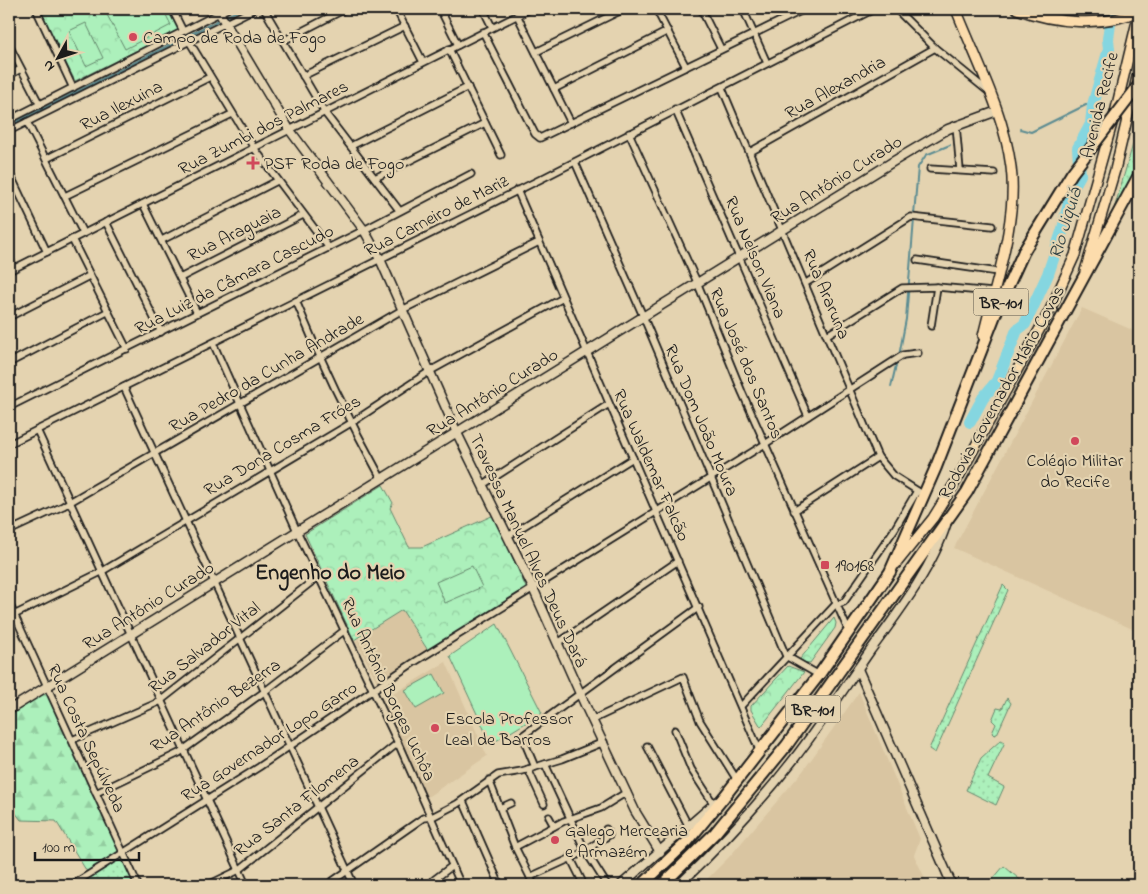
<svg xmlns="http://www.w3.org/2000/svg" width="1148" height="894" viewBox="0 0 1148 894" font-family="'Indie Flower',sans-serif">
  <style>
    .built { fill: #d9c5a1 }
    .grass { fill: url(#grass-dots); stroke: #64866c }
    .forest { fill: url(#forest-firs); stroke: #64866c }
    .park { fill: url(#park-crowns); stroke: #64866c }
    .garden { fill: #acf0bb; stroke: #64866c }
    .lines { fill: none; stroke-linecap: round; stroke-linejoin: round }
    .stream { stroke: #5b8c92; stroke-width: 2 }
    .river { stroke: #85d6e0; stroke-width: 12 }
    .street-casing { stroke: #1c1c1c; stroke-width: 9 }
    .secondary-casing { stroke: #1c1c1c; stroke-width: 11 }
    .primary-casing { stroke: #1c1c1c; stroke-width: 12 }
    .highway-casing { stroke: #1c1c1c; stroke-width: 14 }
    .street { stroke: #e4d3b0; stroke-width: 5.5 }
    .secondary { stroke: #e4d3b0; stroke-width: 8 }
    .primary { stroke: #fcdcac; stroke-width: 9 }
    .highway { stroke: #fcdcac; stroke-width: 10 }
    .highway-bridge-casing { stroke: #1c1c1c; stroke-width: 14; stroke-linecap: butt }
    .highway-bridge { stroke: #fcdcac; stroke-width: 10 }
    .poi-dot { fill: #d1495b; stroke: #e4d3b0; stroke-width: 2 }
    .labels { text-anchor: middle; stroke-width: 4.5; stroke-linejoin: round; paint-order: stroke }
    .shield { fill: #e4d3b0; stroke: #585348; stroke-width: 1 }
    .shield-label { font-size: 16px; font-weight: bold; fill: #1c1c1c }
    .poi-label { font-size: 18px; fill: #1c1c1c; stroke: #e4d3b0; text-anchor: start }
    .street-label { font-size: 18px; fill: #1c1c1c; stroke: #e4d3b0 }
    .water-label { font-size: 19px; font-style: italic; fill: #314143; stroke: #e4d3b0 }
    .district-label { font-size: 22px; font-weight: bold; fill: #1c1c1c; stroke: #e4d3b0 }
  </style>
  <defs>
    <pattern id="grass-dots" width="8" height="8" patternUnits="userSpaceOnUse" patternTransform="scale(1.25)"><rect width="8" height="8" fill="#acf0bb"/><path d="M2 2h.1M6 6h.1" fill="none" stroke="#93cda0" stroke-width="1.8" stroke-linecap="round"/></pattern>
    <pattern id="forest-firs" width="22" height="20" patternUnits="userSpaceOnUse" patternTransform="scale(1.25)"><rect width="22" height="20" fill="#acf0bb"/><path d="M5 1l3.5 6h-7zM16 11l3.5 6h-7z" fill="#93cda0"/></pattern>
    <pattern id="park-crowns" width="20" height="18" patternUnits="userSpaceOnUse" patternTransform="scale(1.25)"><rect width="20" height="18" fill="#acf0bb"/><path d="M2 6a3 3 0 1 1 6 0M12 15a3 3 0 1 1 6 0" fill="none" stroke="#93cda0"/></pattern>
  </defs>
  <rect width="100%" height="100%" fill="#e4d3b0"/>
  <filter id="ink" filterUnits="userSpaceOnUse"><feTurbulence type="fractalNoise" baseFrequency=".02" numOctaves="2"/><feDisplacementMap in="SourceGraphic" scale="10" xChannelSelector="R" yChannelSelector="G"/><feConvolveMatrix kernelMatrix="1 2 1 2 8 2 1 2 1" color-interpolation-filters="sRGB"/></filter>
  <g filter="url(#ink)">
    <g class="built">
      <path d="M 1082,308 L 1139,333 L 1139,632 L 954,548 Z"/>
      <path d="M 403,607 L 430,649 L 377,682 L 356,641 Z"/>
      <path d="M 446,662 L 487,756 L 426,798 L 383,700 Z"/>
      <path d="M 859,692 L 920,839 L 914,855 L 928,885 L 701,885 L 730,856 L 803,771 Z"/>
    </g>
    <g class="grass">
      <path d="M 1139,120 L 1139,186 L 1098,264 L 1136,134 Z"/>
      <path d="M 1003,585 L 1008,590 L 935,753 L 929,749 Z"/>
      <path d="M 1007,698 L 1011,703 L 997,734 L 994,735 L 992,733 L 996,724 L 992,720 L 997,708 L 1002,709 Z"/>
      <path d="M 1001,740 L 1005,742 L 988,778 L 1004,787 L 996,805 L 966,790 L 981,758 Z"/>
      <path d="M 123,853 L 138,885 L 73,885 Z"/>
    </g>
    <path class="forest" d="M 47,687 L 123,853 L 89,875 L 56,821 L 21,820 L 9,804 L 9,710 Z"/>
    <g class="park">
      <path d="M 39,9 L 169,9 L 180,29 L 75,81 Z"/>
      <path d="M 383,485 L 393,503 L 390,508 L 409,547 L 422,547 L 494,515 L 527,590 L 429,652 L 402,610 L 354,640 L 305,534 Z"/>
      <path d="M 834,618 L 836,623 L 835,628 L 810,663 L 801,662 L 800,659 Z"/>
      <path d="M 788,666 L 804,672 L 761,727 L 751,710 L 751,706 Z"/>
    </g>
    <g class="garden">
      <path d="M 104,9 L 163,9 L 171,25 L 125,49 Z"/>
      <path d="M 86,23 L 103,58 L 86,66 L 69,31 Z"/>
      <path d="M 472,566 L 482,587 L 445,603 L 436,582 Z"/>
      <path d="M 497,624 L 542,713 L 491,744 L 450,656 Z"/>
      <path d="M 434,674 L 444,693 L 416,709 L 405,690 Z"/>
      <path d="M 1004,866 L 1026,885 L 988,885 Z"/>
    </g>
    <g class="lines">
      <g class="stream">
        <path d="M 227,16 L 241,9"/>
        <path d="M 9,126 L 217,21"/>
        <path d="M 1020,129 L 1031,132 L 1094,101"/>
        <path d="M 914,215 L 918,167 L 926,155 L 950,145"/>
        <path d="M 899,356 L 906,319 L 914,219"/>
        <path d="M 891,387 L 897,361"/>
      </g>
      <path class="river" d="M 970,422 L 983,398 L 997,381 L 1017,330 L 1025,324 L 1048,274 L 1063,229 L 1072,189 L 1080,175 L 1078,148 L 1091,124 L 1093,105 L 1109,49 L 1108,39 L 1112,9"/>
      <defs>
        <g id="street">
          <path d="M 36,9 L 73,88"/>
          <path d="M 172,9 L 183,31"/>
          <path d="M 264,9 L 325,113 L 399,210"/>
          <path d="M 396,9 L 423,62"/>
          <path d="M 440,9 L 458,45"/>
          <path d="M 483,9 L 492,27"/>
          <path d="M 656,9 L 686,67"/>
          <path d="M 701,9 L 721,49"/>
          <path d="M 743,9 L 767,63"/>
          <path d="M 896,9 L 935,48 L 989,92"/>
          <path d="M 517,15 L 571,123"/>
          <path d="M 483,32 L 535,134 L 540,138 L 805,9"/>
          <path d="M 189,41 L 254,148 L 329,248"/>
          <path d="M 283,41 L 345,9"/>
          <path d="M 9,45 L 40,105"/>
          <path d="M 449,49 L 501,155"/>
          <path d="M 536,52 L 624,9"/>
          <path d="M 9,75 L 21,69"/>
          <path d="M 303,76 L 405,26"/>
          <path d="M 722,88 L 878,457 L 894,476 L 924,495"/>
          <path d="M 554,89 L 668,31"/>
          <path d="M 675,109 L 808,416"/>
          <path d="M 9,120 L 227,9"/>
          <path d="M 27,122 L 83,233"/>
          <path d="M 956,125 L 960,170"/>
          <path d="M 9,131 L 254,9"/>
          <path d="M 629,133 L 697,282 L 742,392 L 849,632"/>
          <path d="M 351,146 L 468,87"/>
          <path d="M 750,152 L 935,48"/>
          <path d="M 46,159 L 210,77"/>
          <path d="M 575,162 L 643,316 L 786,656 L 819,675"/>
          <path d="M 930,169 L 994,173"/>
          <path d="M 9,172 L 47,252"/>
          <path d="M 375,178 L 485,123"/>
          <path d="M 517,190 L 760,752"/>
          <path d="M 65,196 L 232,114"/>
          <path d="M 143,204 L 197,313"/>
          <path d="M 106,222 L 161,332"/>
          <path d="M 72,239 L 127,349"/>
          <path d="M 162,240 L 277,181"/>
          <path d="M 9,257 L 14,268"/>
          <path d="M 917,260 L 998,272"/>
          <path d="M 9,271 L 530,9"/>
          <path d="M 180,278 L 303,215"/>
          <path d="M 806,283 L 911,217 L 992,226"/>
          <path d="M 296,301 C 321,362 349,420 381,478"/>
          <path d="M 9,317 L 89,276"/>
          <path d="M 931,326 L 937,287"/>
          <path d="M 827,335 L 902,288 L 937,287 L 993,292"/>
          <path d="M 213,343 L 297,531 L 398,743 L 461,885"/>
          <path d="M 9,363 L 107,312"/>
          <path d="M 124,387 L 354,885"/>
          <path d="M 9,407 L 364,230 L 471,174"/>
          <path d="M 37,430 L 246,885"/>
          <path d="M 9,444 L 545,177 L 874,9"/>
          <path d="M 484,484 L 609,404"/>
          <path d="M 794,511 L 878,457"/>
          <path d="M 9,531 L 63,506 L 402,310 L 539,242"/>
          <path d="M 508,536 L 633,458"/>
          <path d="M 9,603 L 138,885"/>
          <path d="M 14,615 L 101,572 L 351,423 L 430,371 L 563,298"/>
          <path d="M 558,643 L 678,561"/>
          <path d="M 742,705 L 835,605 L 844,602 L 894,530 L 917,491"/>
          <path d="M 592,720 L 683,677 L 700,721 L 737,780"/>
          <path d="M 675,730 L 691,769 L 713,803"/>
          <path d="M 72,740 L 159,702 L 319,576"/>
          <path d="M 647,746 L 689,827"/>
          <path d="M 545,764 L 585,850 L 607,885"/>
          <path d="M 535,767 L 522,736 L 699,607"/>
          <path d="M 528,769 L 544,804"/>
          <path d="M 489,780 L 515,847 L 534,885"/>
          <path d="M 96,793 L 179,753 L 264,692 L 345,630"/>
          <path d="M 463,801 L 500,885"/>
          <path d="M 500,808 L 511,803"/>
          <path d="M 549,817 L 554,826"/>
          <path d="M 515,847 L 564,821 L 601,808 L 627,792"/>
          <path d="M 570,857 L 582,881"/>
          <path d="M 530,877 L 580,854 L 609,835 L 606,829"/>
          <path d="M 72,885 L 259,767 L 413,663 L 765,444 L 903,355 L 918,353"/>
          <path d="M 208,885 L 239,870 L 398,743"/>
          <path d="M 327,885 L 423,818 L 432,817 L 457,804 L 498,775 L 522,771 L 562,759 L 604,742"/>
          <path d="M 427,885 L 452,866"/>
        </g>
        <g id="secondary">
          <path d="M 217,9 L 289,129 L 364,230 L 380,259 L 457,433 L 533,588 L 586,707 L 635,811 L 660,852"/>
          <path d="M 858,669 L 952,885"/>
          <path d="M 9,710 L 894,161 L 948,129 L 997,111"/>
          <path d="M 621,885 L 716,802"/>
          <path d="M 679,885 C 720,846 759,804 794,759 C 821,724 845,687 870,651 C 897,614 932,569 946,525"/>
        </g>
        <g id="primary">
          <path d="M 956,9 C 976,60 1004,112 1011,167 C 1018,220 995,284 983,336"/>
          <path d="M 1017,9 C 1055,23 1102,28 1139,11"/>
          <path d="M 1085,271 L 1115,170 L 1139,69"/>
          <path d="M 896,564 L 933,518 L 958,478 L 1049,312 L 1075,255 L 1115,113 L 1139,13"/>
        </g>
        <g id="highway">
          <path d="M 642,885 L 687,842 L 724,797 L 819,675 L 890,572 L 936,467 L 997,310 L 1024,251"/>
          <path d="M 662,885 L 715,833 L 787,745 L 967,492 L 1139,175"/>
        </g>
      </defs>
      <use href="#street" class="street-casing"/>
      <use href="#secondary" class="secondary-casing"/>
      <use href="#primary" class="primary-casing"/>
      <use href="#highway" class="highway-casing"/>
      <use href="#street" class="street"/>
      <use href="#secondary" class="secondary"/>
      <use href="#primary" class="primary"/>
      <use href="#highway" class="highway"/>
      <defs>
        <path id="highway-bridge" d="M 1024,251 L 1072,173 L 1139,85"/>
      </defs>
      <use href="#highway-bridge" class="highway-bridge-casing"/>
      <use href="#highway-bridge" class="highway-bridge"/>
    </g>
  </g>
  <g class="poi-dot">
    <circle cx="133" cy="37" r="5"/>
    <path d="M250.5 155.5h5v5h5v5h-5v5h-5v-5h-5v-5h5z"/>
    <circle cx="1075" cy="441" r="5"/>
    <rect x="820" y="560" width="10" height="10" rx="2.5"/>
    <circle cx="435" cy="728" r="5"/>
    <circle cx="555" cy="840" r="5"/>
  </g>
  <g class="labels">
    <g class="shield">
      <rect x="973.5" y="288.5" width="55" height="27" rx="4"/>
      <rect x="785.5" y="695.5" width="55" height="27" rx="4"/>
    </g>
    <g class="shield-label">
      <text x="1001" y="308">BR-101</text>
      <text x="813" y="715">BR-101</text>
    </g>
    <g class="poi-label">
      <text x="143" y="43">Campo de Roda de Fogo</text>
      <text x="264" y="169">PSF Roda de Fogo</text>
      <text x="1075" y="466" text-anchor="middle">Colégio Militar<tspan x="1075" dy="21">do Recife</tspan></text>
      <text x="835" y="571">190168</text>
      <text x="445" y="724">Escola Professor<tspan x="445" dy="21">Leal de Barros</tspan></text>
      <text x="565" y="836">Galego Mercearia<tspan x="565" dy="21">e Armazém</tspan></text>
    </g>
    <g class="street-label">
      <text transform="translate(835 87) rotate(-29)" y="6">Rua Alexandria</text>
      <text transform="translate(121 105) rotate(-27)" y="6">Rua Ilexuina</text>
      <text transform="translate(1099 105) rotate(-76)" y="6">Avenida Recife</text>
      <text transform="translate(263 127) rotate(-27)" y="6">Rua Zumbi dos Palmares</text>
      <text transform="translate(836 179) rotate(-32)" y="6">Rua Antônio Curado</text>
      <text transform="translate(436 215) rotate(-27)" y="6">Rua Carneiro de Mariz</text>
      <text transform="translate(234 233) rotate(-27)" y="6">Rua Araguaia</text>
      <text transform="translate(756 257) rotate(67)" y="6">Rua Nelson Viana</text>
      <text transform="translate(234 279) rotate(-27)" y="6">Rua Luiz da Câmara Cascudo</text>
      <text transform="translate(827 294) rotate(67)" y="6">Rua Araruna</text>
      <text transform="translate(747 363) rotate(67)" y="6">Rua José dos Santos</text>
      <text transform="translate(266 372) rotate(-30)" y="6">Rua Pedro da Cunha Andrade</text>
      <text transform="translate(492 392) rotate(-32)" y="6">Rua Antônio Curado</text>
      <text transform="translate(1001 392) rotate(-61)" y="6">Rodovia Governador Mário Covas</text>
      <text transform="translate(702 420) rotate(67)" y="6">Rua Dom João Moura</text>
      <text transform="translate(282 445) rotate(-31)" y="6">Rua Dona Cosma Fróes</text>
      <text transform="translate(652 465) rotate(66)" y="6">Rua Waldemar Falcão</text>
      <text transform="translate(529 550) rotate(65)" y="6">Travessa Manuel Alves Deus Dará</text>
      <text transform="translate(148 605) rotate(-32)" y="6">Rua Antônio Curado</text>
      <text transform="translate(204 647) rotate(-38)" y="6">Rua Salvador Vital</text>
      <text transform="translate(389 689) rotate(65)" y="6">Rua Antônio Borges Uchôa</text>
      <text transform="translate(215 705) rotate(-34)" y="6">Rua Antônio Bezerra</text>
      <text transform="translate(87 738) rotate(65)" y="6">Rua Costa Sepúlveda</text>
      <text transform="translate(269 741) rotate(-33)" y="6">Rua Governador Lopo Garro</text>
      <text transform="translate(296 805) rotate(-38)" y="6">Rua Santa Filomena</text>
    </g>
    <g class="water-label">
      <text transform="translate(1064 223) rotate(-73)" y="7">Rio Jiquiá</text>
    </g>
    <g class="district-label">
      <text x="330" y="579">Engenho do Meio</text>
    </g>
  </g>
  <rect width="1148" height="894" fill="none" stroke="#e4d3b0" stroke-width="30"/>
  <rect x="15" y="15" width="1118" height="864" fill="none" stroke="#1c1c1c" stroke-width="2" filter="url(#ink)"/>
  <g transform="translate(58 58) rotate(230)" stroke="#e4d3b0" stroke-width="4" paint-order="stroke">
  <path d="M0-4L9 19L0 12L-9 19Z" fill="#1c1c1c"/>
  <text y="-8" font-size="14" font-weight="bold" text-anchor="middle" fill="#1c1c1c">N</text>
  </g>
  <path d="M35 852v8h104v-8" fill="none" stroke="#1c1c1c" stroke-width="2.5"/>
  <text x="42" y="852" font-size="15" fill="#1c1c1c" stroke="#e4d3b0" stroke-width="4" paint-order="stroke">100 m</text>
</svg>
